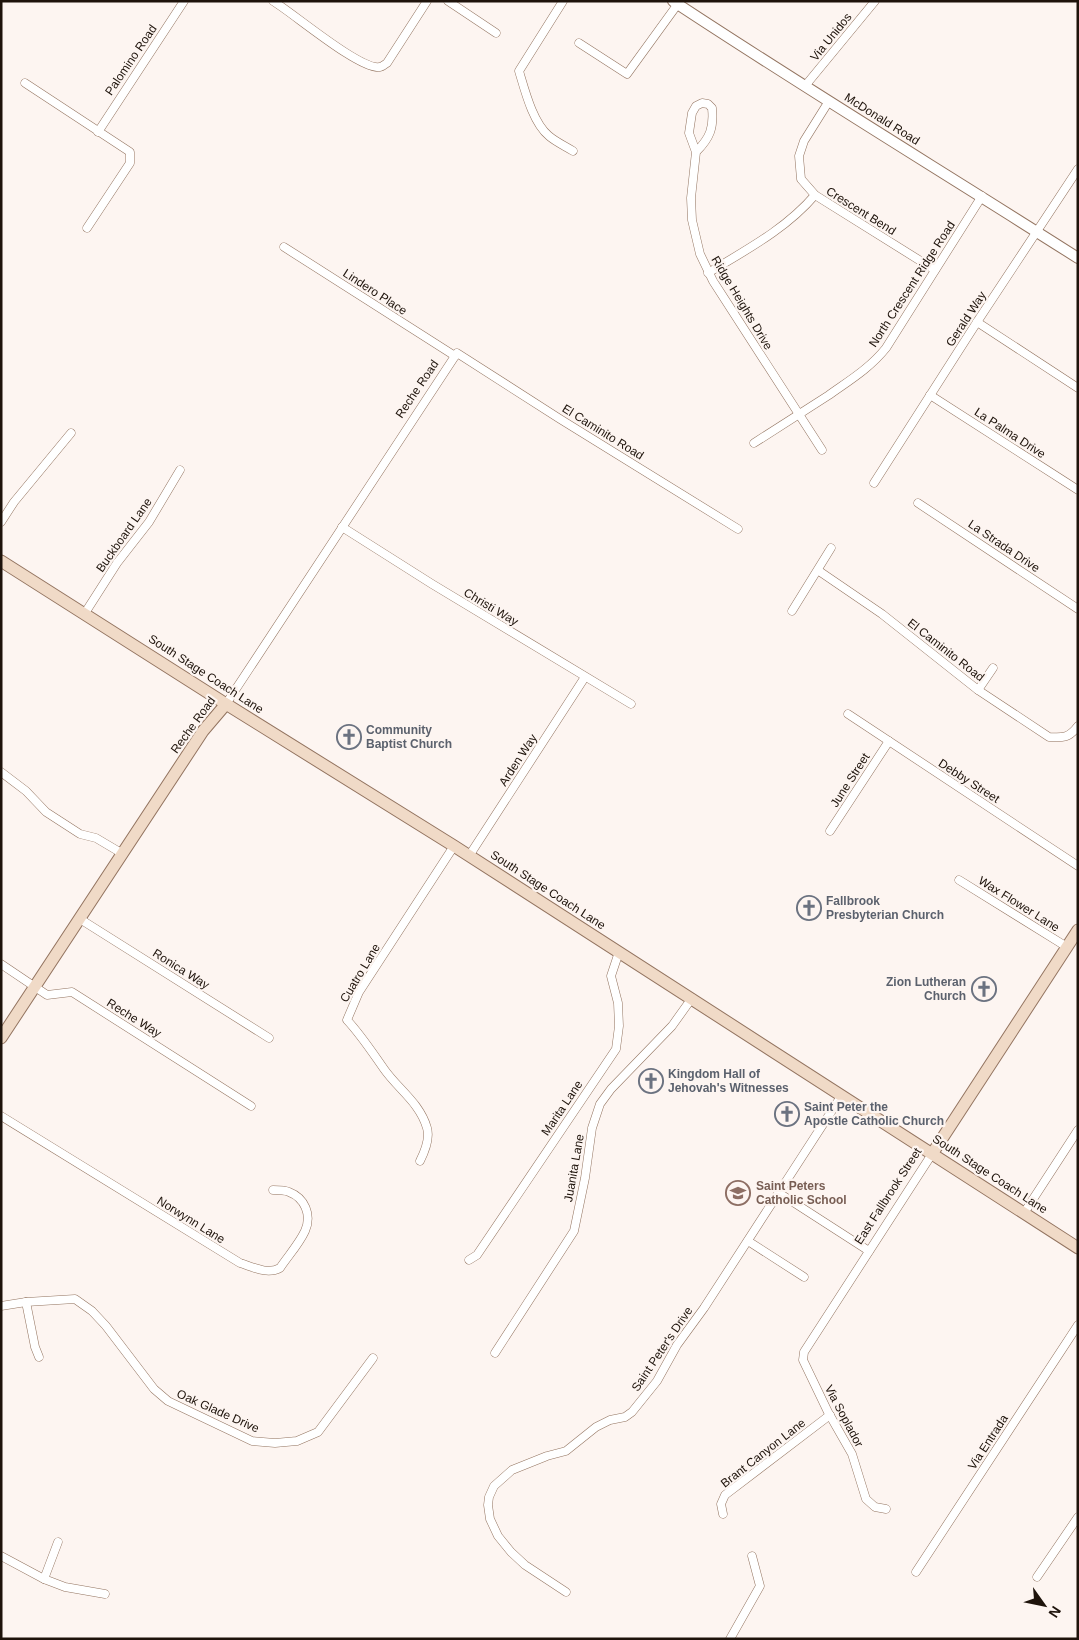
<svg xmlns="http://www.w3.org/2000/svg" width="1079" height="1640" viewBox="0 0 1079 1640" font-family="Arial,sans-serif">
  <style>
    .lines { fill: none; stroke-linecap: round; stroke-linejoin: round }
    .minor-casing { stroke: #937460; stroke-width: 9 }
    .tertiary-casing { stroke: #937460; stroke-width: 12 }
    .secondary-casing { stroke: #937460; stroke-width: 13 }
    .minor { stroke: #fff; stroke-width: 8 }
    .tertiary { stroke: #fff; stroke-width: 10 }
    .secondary { stroke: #f0dac7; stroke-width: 11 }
    .labels { text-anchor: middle; stroke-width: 4.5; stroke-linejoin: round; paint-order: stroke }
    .street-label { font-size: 12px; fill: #1e130b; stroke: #fdf5f1 }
    .worship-label { font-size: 12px; font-weight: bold; fill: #5b616d; stroke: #fdf5f1; text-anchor: start }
    .education-label { font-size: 12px; font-weight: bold; fill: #785e54; stroke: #fdf5f1; text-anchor: start }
  </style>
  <rect width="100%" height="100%" fill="#fdf5f1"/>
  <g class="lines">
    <defs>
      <g id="minor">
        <path d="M 273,1 C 293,13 361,71 380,67 C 382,67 385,64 387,63 L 427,1"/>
        <path d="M 448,1 L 496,33"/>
        <path d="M 563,1 L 519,71 C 525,91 533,123 549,136 C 556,142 565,146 573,151"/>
        <path d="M 579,43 L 627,74 L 680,1"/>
        <path d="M 25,83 L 130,152 L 130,163 L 87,228"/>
        <path d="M 805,86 L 875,1"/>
        <path d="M 829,101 L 804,141 L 799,156 L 801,179 L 815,195 L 935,270"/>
        <path d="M 98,132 L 184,1"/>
        <path d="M 696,152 C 710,138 714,128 712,108 L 708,104 L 702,103 L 696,106 L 692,113 L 689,133 L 696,152 L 691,198 L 692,220 L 700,254 L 713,281 L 822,450"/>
        <path d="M 284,247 L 455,356"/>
        <path d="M 708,273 C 746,250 786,229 815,195"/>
        <path d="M 977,322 L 1078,388"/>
        <path d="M 930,395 L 1078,490"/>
        <path d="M 754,443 C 779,427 804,411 829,395 C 850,380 870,368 886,348 L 982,196"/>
        <path d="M 874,483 L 977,322 L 1078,169"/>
        <path d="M 918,503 L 1078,609"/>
        <path d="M 1,522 L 14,502 L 71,433"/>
        <path d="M 342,527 L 432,584 L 631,704"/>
        <path d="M 819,571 L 882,614 L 978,690 L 1049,737 C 1063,738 1069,738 1078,726"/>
        <path d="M 792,611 L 831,548"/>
        <path d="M 85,613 L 117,563 L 149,522 L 180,470"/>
        <path d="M 978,690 L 993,668"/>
        <path d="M 226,704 L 457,353 L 560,419 L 738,529"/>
        <path d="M 848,714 L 1078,866"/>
        <path d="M 1,772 L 26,791 L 46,812 L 80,834 L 96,838 L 123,854"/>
        <path d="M 830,831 L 889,741"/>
        <path d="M 469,856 L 585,677"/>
        <path d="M 959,880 L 1067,947"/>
        <path d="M 80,919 L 269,1038"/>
        <path d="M 1,964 L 47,995 L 72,992 L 251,1106"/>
        <path d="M 1,1116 L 240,1263 C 253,1267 267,1275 280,1268 C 288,1256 299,1244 305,1231 C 312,1215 305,1198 289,1192 C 285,1190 278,1190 273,1190"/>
        <path d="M 420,1161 C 425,1151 430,1138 427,1128 C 420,1103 398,1089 384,1069 C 372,1052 361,1035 347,1020 L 359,992 L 454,846"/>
        <path d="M 779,1193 L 869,1251"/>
        <path d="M 1024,1213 L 1078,1130"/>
        <path d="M 748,1241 L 804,1277"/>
        <path d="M 469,1260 L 477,1255 L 616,1049 L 619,1026 L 618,1003 L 611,976 L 619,952"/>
        <path d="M 26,1302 L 35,1347 L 39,1357"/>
        <path d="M 1,1306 L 26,1302 L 75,1299 L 92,1311 L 106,1326 L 154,1389 L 168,1401 L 252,1441 L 275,1443 L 297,1441 L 318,1432 L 373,1358"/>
        <path d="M 495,1353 L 574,1231 L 585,1178 L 592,1128 L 600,1104 L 611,1089 L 672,1026 L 692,998"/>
        <path d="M 886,1509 L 875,1507 L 866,1499 L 852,1454 L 828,1412 L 803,1360 L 804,1352 L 932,1154"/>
        <path d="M 723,1514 L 721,1504 L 725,1495 L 830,1415"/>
        <path d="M 1,1556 L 44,1579 L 65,1587 L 105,1594"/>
        <path d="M 916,1572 L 1078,1325"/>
        <path d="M 1037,1577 L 1078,1517"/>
        <path d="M 44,1579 L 58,1542"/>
        <path d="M 566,1592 L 525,1565 L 511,1552 L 498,1536 L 490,1519 L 488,1505 L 489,1497 L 494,1486 L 512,1470 L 547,1456 L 566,1451 L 596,1427 L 610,1420 L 625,1417 L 632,1412 L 657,1381 L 677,1345 L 704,1308 L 842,1095"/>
        <path d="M 730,1639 L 760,1586 L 752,1556"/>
      </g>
      <path id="tertiary" d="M 673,1 C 806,89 943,172 1078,258"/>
      <g id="secondary">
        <path d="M 1,561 L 226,704 L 454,846 L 1078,1248"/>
        <path d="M 1,1038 L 203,731 L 226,704"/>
        <path d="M 932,1154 L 1078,930"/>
      </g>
    </defs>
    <use href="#minor" class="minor-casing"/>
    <use href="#tertiary" class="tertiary-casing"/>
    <use href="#secondary" class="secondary-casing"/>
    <use href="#minor" class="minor"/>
    <use href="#tertiary" class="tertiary"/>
    <use href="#secondary" class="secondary"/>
  </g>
  <defs>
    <symbol id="church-ring" viewBox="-11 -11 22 22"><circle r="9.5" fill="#fdf5f1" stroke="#6b7280" stroke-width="1.5"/><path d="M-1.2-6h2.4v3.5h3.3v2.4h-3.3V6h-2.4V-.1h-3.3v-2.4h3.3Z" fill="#6b7280"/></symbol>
    <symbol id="school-ring" viewBox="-11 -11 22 22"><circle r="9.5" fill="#fdf5f1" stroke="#8d6e63" stroke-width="1.5"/><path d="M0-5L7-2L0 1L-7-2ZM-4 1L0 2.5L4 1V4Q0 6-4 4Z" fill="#8d6e63"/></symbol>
  </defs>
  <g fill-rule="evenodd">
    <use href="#church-ring" x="335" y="723" width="28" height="28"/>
    <use href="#church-ring" x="795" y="894" width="28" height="28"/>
    <use href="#church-ring" x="970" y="975" width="28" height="28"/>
    <use href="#church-ring" x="637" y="1067" width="28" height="28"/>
    <use href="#church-ring" x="773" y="1100" width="28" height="28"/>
    <use href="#school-ring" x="724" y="1179" width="28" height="28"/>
  </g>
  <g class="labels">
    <g class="street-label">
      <text transform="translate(831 37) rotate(-51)" y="4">Via Unidos</text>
      <text transform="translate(131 60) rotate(-56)" y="4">Palomino Road</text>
      <text transform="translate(882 119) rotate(32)" y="4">McDonald Road</text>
      <text transform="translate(861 211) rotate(32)" y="4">Crescent Bend</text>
      <text transform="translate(912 284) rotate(-57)" y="4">North Crescent Ridge Road</text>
      <text transform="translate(375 292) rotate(33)" y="4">Lindero Place</text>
      <text transform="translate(742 303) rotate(59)" y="4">Ridge Heights Drive</text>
      <text transform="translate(966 319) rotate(-57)" y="4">Gerald Way</text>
      <text transform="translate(417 389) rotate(-56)" y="4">Reche Road</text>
      <text transform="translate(603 432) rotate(32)" y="4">El Caminito Road</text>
      <text transform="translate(1010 433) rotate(33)" y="4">La Palma Drive</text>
      <text transform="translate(124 535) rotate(-55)" y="4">Buckboard Lane</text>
      <text transform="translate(1004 546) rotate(34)" y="4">La Strada Drive</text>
      <text transform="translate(491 607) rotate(31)" y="4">Christi Way</text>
      <text transform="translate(946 650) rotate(38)" y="4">El Caminito Road</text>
      <text transform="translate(206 674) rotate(33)" y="4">South Stage Coach Lane</text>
      <text transform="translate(193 725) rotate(-54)" y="4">Reche Road</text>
      <text transform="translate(518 760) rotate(-57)" y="4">Arden Way</text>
      <text transform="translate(850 780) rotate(-57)" y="4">June Street</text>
      <text transform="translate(969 781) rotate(33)" y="4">Debby Street</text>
      <text transform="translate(548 890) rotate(33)" y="4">South Stage Coach Lane</text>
      <text transform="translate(1019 904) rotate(32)" y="4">Wax Flower Lane</text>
      <text transform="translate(181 969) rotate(32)" y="4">Ronica Way</text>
      <text transform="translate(360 973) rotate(-59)" y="4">Cuatro Lane</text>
      <text transform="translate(134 1018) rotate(32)" y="4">Reche Way</text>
      <text transform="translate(562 1108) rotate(-56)" y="4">Marita Lane</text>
      <text transform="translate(574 1168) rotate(-80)" y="4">Juanita Lane</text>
      <text transform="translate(990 1174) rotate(33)" y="4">South Stage Coach Lane</text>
      <text transform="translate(888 1196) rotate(-57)" y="4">East Fallbrook Street</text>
      <text transform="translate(191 1220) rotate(32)" y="4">Norwynn Lane</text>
      <text transform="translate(662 1349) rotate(-56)" y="4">Saint Peter's Drive</text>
      <text transform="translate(218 1411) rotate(24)" y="4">Oak Glade Drive</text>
      <text transform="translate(844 1416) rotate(62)" y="4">Via Soplador</text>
      <text transform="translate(988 1442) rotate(-57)" y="4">Via Entrada</text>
      <text transform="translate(763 1453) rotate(-38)" y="4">Brant Canyon Lane</text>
    </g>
    <g class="worship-label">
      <text x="366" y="734">Community<tspan x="366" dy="14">Baptist Church</tspan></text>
      <text x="826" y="905">Fallbrook<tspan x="826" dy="14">Presbyterian Church</tspan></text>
      <text x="966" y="986" text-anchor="end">Zion Lutheran<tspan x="966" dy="14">Church</tspan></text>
      <text x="668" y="1078">Kingdom Hall of<tspan x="668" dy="14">Jehovah's Witnesses</tspan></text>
      <text x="804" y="1111">Saint Peter the<tspan x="804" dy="14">Apostle Catholic Church</tspan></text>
    </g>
    <g class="education-label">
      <text x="756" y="1190">Saint Peters<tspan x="756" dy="14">Catholic School</tspan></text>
    </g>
  </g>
  <rect width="1079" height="1640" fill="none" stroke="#1e130b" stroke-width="5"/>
  <g transform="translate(1044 1605) rotate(123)" stroke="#fdf5f1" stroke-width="4" paint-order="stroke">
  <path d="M0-4L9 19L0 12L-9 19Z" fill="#1e130b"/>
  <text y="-8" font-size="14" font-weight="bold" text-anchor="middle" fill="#1e130b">N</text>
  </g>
</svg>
